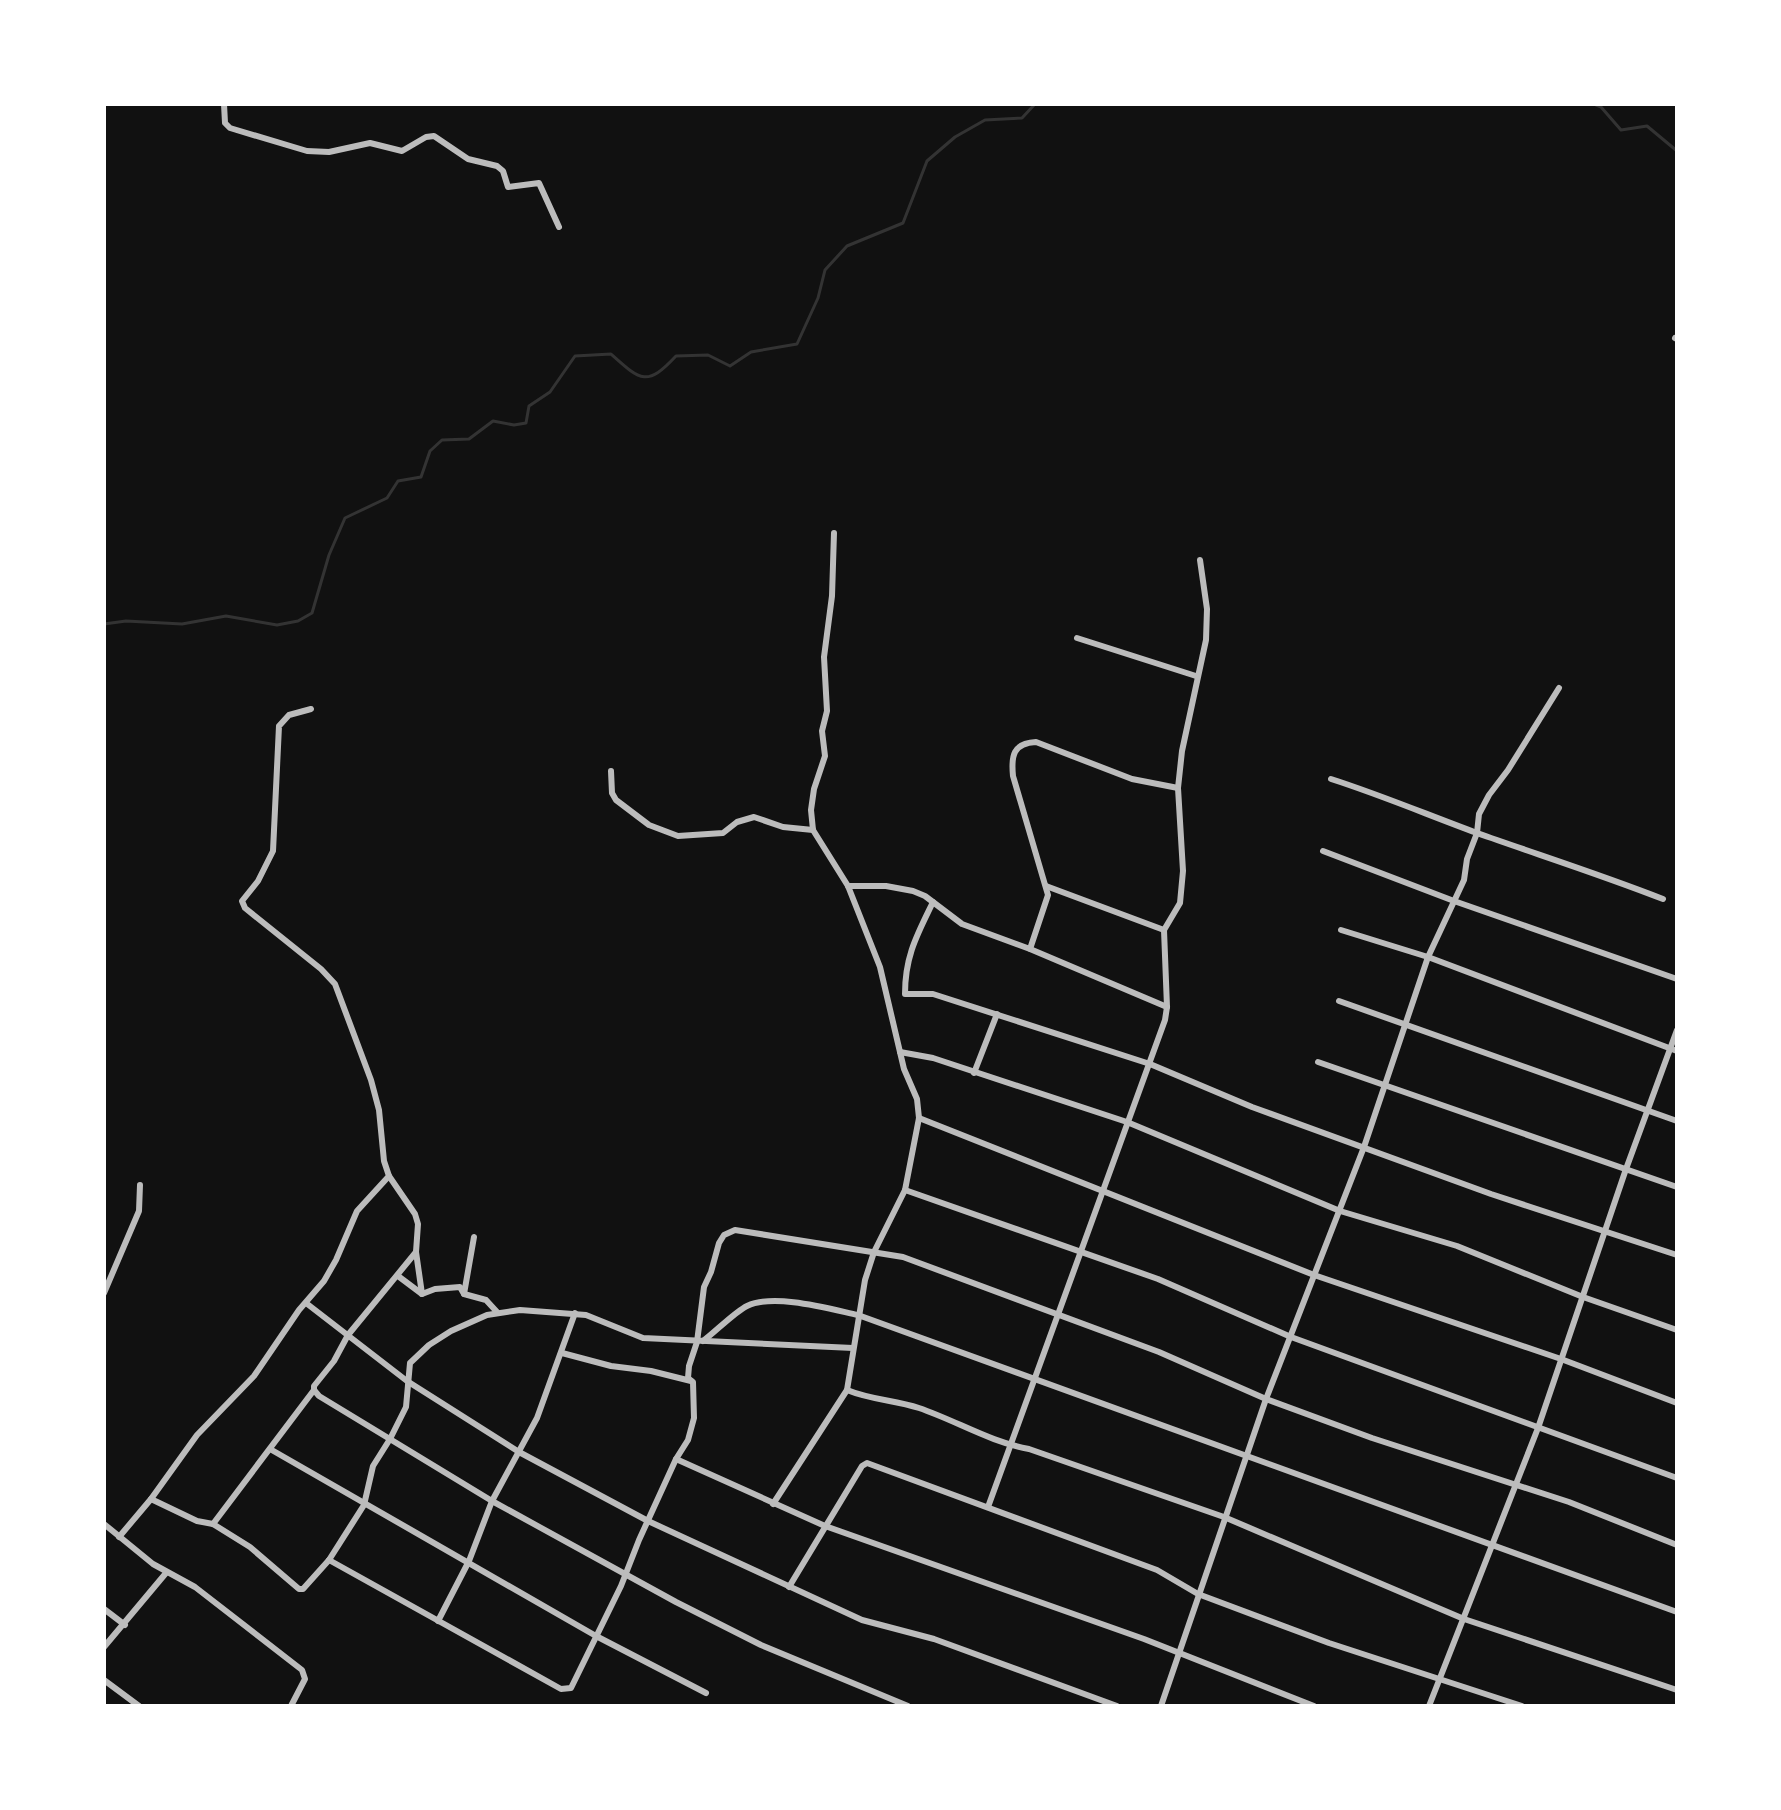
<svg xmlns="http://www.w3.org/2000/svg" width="1781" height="1810" viewBox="0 0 1781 1810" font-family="'Nunito Sans',sans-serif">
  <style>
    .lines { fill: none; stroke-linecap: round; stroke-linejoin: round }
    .stream { stroke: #333; stroke-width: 3 }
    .minor { stroke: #bcbcbc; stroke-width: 6 }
  </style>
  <rect width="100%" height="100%" fill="#111"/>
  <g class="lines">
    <g class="stream">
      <path d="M 1594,104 L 1601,107 L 1621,130 L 1647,126 L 1677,151"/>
      <path d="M 104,624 L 126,621 L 182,624 L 226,616 L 277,625 L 298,621 L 312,613 L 329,555 L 345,518 L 387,498 L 398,481 L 421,477 L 430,451 L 442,440 L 469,439 L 493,421 L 514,425 L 526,423 L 529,406 L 550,392 L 575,356 L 611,354 C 641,381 647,387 676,356 L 708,355 L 730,366 L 751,352 L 797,344 L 818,298 L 825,270 L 847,246 L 903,223 L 927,161 L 955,137 L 985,120 L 1022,118 L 1035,104"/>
    </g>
    <g class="minor">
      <path d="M 224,104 L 225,123 L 230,128 L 307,151 L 329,152 L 370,143 L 402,151 L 426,137 L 434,136 L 468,159 L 497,166 L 503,171 L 508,187 L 539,183 L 559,227"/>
      <path d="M 1675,338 L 1677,339"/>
      <path d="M 1077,638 L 1196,676"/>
      <path d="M 611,771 L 612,793 L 616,800 L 649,825 L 678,836 L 723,833 L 737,822 L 754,817 L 783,827 L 813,830"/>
      <path d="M 1331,779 C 1381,795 1428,815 1477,833 C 1539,855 1602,875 1663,899"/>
      <path d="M 1323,851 L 1454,901 L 1677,979"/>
      <path d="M 848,886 L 886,886 L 913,891 L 925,896 L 962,924 L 1030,949 L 1167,1007"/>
      <path d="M 1046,886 L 1164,930"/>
      <path d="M 933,902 C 917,935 905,956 905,994 L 933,994 L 1150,1064 L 1252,1107 L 1491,1194 L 1677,1255"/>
      <path d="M 1341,930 L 1428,957 L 1677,1051"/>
      <path d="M 1030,949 L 1048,895 L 1013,776 C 1011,756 1013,743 1036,742 L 1132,779 L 1178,788"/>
      <path d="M 1339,1001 L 1677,1121"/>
      <path d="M 900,1052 L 933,1058 L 1127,1122 L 1340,1211 L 1457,1246 L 1583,1297 L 1677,1330"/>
      <path d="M 1318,1062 L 1677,1187"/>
      <path d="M 974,1073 L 997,1014"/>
      <path d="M 919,1118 L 1314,1275 L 1561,1359 L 1677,1403"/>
      <path d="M 389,1176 L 415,1214 L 418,1224 L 416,1252 L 348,1335 L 334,1361 L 314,1386 L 314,1390 L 319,1396 L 492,1501 L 676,1602 L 761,1645 L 908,1706"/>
      <path d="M 905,1190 L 1158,1279 L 1291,1337 L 1677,1478"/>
      <path d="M 416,1252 L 422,1294"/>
      <path d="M 398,1276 L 422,1294 L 435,1289 L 460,1287 L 464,1294 L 486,1300 L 497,1312"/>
      <path d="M 104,1293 L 139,1211 L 140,1185"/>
      <path d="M 464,1294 L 474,1237"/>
      <path d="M 306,1303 L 407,1381 L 519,1452 L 648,1521 L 862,1620 L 934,1639 L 1117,1706"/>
      <path d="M 703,1341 C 714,1333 736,1311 747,1306 C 774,1293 830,1309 858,1315 L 1677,1612"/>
      <path d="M 562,1353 L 611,1366 L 651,1371 L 691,1381"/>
      <path d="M 847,1390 C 871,1400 895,1400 919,1408 C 957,1421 990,1442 1029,1449 L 1224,1517 L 1464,1619 L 1677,1690"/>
      <path d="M 270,1449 L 596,1636 L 706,1693"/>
      <path d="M 676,1459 L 825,1526 L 1144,1639 L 1314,1706"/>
      <path d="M 151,1499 L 197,1521 L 213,1524 L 250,1547 L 299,1589 L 303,1589 L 329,1560 L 364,1505 L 373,1466 L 390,1439 L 406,1407 L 410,1363 L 429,1345 L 451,1331 L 487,1315 L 520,1310 L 586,1315 L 643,1338 L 853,1348"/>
      <path d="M 773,1504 L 847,1390 L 865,1280 L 874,1252 L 905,1190 L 919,1118 L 917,1099 L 904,1069 L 880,967 L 848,886 L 813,830 L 811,810 L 814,789 L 825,756 L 822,731 L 827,711 L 824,657 L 832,596 L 834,533"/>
      <path d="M 988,1507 L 1165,1020 L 1167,1007 L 1164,930 L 1180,903 L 1183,871 L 1178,788 L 1182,751 L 1206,640 L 1207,609 L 1200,560"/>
      <path d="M 104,1524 L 153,1564 L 195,1587 L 302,1670 L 305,1679 L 291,1706"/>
      <path d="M 213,1524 L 314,1390"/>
      <path d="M 119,1537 L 151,1499 L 197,1435 L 254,1376 L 299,1310 L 324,1281 L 336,1260 L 357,1211 L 389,1176 L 384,1161 L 379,1110 L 371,1080 L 335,984 L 321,969 L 245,908 L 242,901 L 258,881 L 273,851 L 279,726 L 289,715 L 311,709"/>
      <path d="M 329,1560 L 561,1689 L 571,1688 L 621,1586 L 639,1540 L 676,1459 L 688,1440 L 694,1418 L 693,1382 L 688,1378 L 689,1366 L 697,1342 L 704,1287 L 711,1272 L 719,1243 L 724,1235 L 735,1230 L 903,1257 L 1159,1352 L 1266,1399 L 1372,1438 L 1569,1502 L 1677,1545"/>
      <path d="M 789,1587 L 862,1466 L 867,1463 L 1157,1570 L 1198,1594 L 1329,1643 L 1522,1706"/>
      <path d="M 104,1609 L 125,1625"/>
      <path d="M 438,1621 L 469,1561 L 492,1501 L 537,1418 L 575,1313"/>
      <path d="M 104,1647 L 166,1573"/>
      <path d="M 104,1680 L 139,1706"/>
      <path d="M 1161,1706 L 1266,1399 L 1364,1147 L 1428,957 L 1464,880 L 1467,859 L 1477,833 L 1479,814 L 1489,795 L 1508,770 L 1559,688"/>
      <path d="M 1429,1706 L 1538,1428 L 1626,1169 L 1677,1030"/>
    </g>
  </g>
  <rect width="1781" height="1810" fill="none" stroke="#ffffff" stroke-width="212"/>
</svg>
